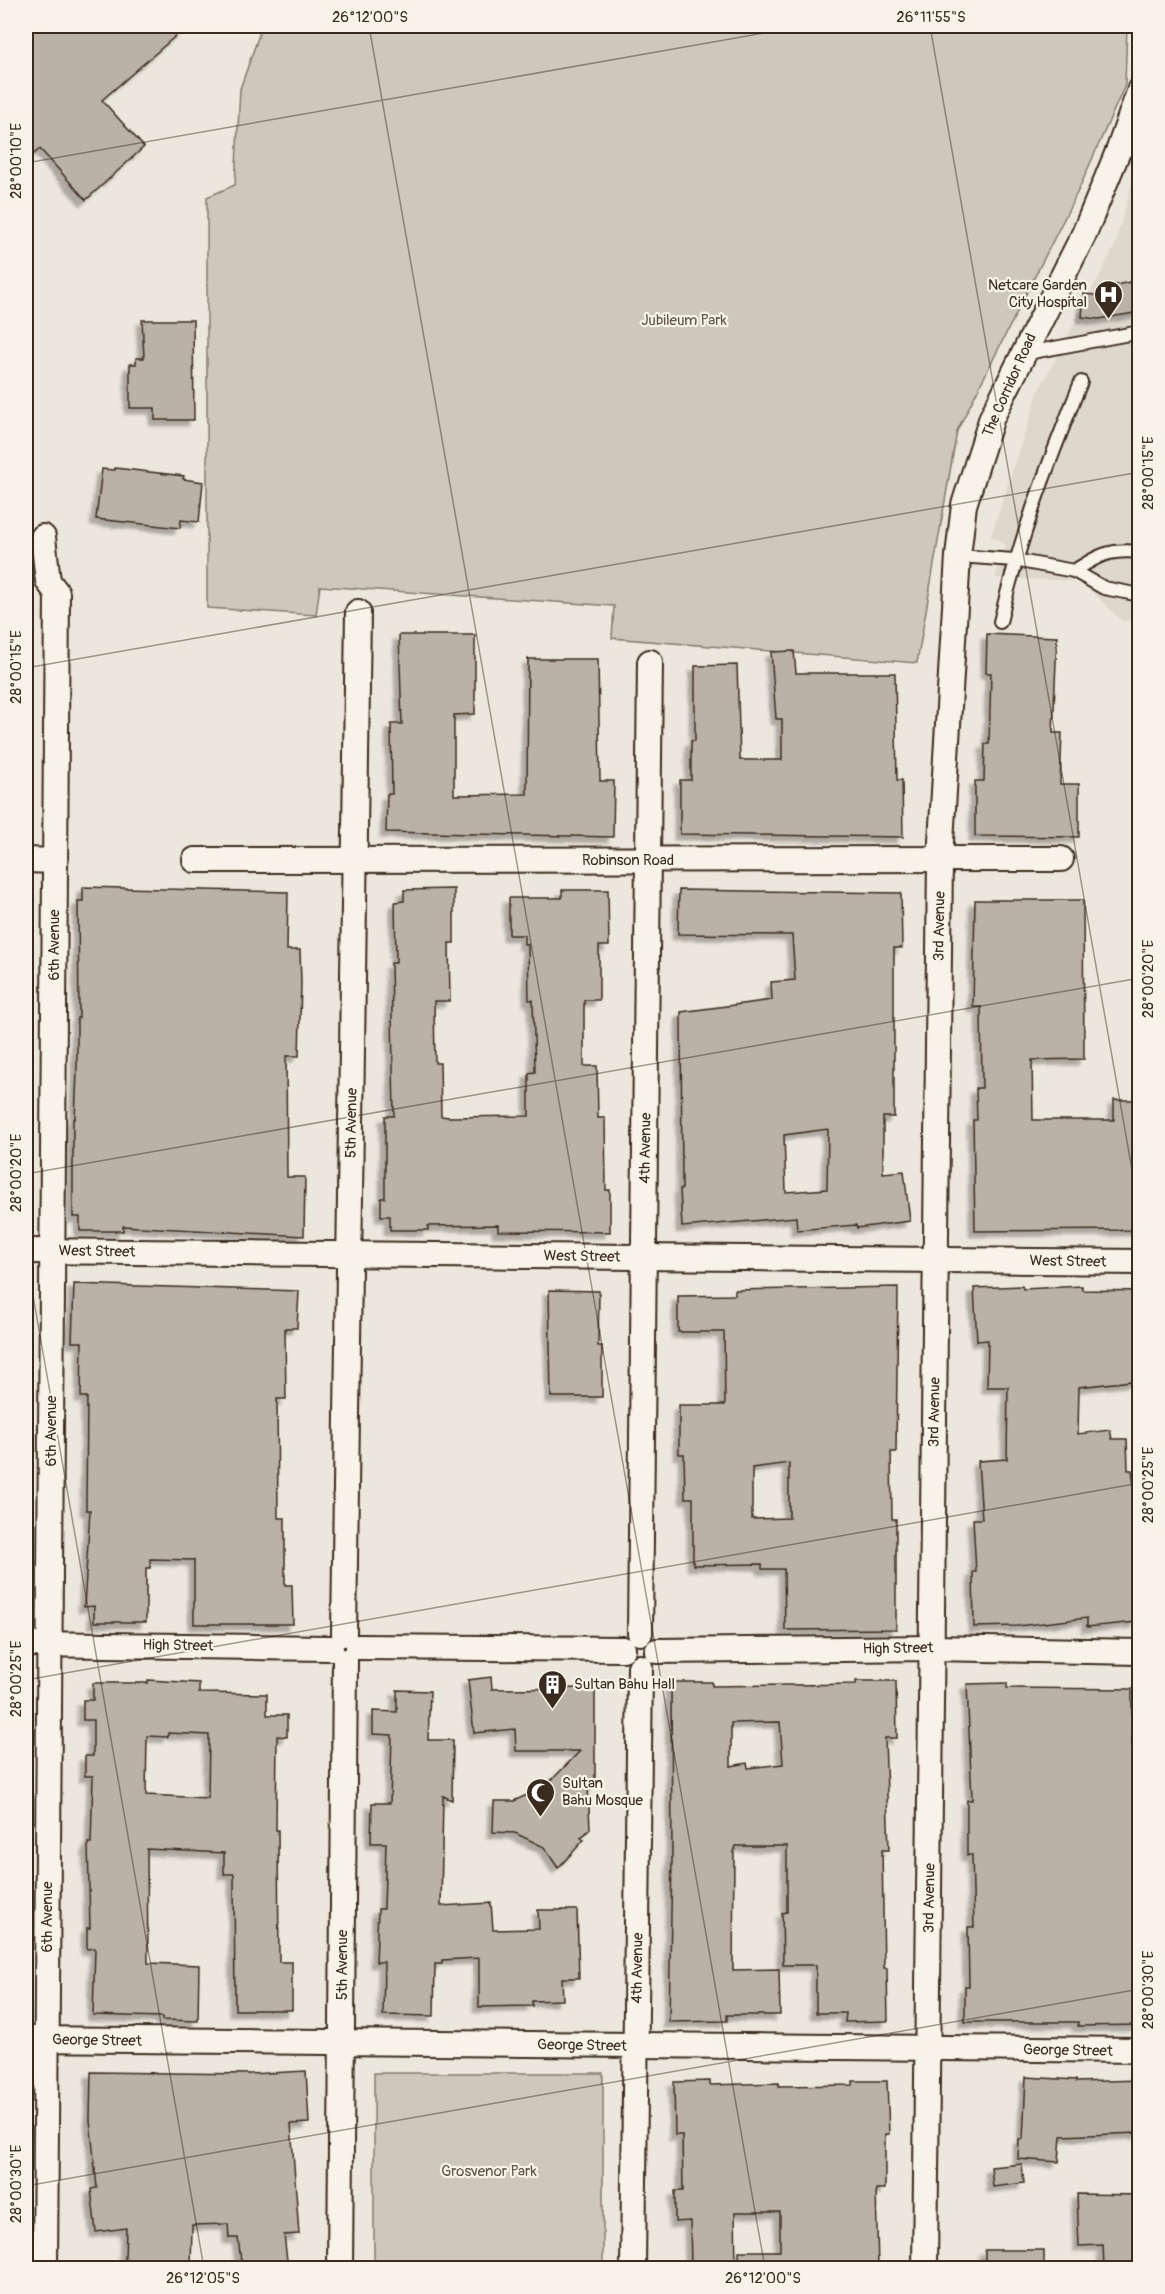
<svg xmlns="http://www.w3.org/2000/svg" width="1165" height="2294" viewBox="0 0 1165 2294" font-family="Pangolin,sans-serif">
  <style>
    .built { fill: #ddd7cc }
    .green { fill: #cec8bc; stroke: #84796d; stroke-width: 1.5 }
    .building { fill: #bab2a7; stroke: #3b2a1e; stroke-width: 1.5; fill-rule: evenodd; filter: url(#shadow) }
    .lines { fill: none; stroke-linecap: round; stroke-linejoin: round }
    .lane-casing { stroke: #3b2a1e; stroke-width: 16 }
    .street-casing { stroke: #3b2a1e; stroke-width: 28 }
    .lane { stroke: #f7f3e8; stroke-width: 12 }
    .street { stroke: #f7f3e8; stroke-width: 24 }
    .ticks { fill: none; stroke: #3b2a1e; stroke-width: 1.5; stroke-opacity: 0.45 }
    .labels { text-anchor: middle; stroke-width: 4.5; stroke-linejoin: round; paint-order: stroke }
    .poi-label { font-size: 15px; fill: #3b2a1e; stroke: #f7f3e8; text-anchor: start }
    .park-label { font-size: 15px; fill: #605246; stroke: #f7f3e8 }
    .street-label { font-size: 15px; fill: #3b2a1e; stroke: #f7f3e8 }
    .neatline { fill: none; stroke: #3b2a1e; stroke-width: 2 }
    .ticks-label { font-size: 15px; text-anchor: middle; fill: #3b2a1e }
  </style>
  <defs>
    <filter id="shadow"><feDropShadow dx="-5.5" dy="5.5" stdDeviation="1.5" flood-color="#0004"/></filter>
  </defs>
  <rect width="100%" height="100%" fill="#ece7dc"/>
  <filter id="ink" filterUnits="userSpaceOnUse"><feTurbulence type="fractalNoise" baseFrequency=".0167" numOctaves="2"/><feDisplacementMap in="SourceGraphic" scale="12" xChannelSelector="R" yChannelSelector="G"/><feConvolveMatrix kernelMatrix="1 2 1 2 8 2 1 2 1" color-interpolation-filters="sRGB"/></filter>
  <g filter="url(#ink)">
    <path class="built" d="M 1139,156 L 1139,620 L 1122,621 L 1086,586 L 1075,581 L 995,578 L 1006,545 L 991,536 L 1039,390 L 1114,248 Z"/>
    <g class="green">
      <path d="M 262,26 L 1127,26 L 1125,85 L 1078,191 L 957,431 L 917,663 L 612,638 L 614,606 L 320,586 L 316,615 L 207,608 L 207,197 L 235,185 L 240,89 Z"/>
      <rect x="374" y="2073" width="229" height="195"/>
    </g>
    <g class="building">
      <path d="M 26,26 L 187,26 L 102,100 L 144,147 L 86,200 L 40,149 L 26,160 Z"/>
      <path d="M 1135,281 L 1140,312 L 1099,319 L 1082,317 L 1084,294 L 1107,296 L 1106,287 Z"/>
      <path d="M 142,320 L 193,320 L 194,420 L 155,420 L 155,408 L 130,408 L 130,364 L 136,364 L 136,358 L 144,358 Z"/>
      <path d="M 115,468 L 184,476 L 183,479 L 203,482 L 199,522 L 181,520 L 180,528 L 96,519 L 102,469 L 115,470 Z"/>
      <path d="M 987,634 L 1057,637 L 1053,733 L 1062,733 L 1060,784 L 1079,784 L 1079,837 L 975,836 L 975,781 L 984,781 L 985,744 L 989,744 L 991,673 L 986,673 Z"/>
      <path d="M 399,635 L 475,635 L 475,714 L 454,715 L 454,795 L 527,794 L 528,659 L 598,659 L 600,781 L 614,781 L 613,837 L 386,832 L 387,794 L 392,794 L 391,724 L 402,724 Z"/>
      <path d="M 794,651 L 796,673 L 895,673 L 897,780 L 902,780 L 903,837 L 680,834 L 680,780 L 691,780 L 691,741 L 695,741 L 695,666 L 737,665 L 740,760 L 782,760 L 782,719 L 776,719 L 771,652 Z"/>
      <path d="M 83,887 L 288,892 L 287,950 L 300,950 L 301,983 L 299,1056 L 286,1056 L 287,1177 L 305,1177 L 304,1236 L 123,1226 L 123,1231 L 80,1231 L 80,1217 L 73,1217 L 73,1119 L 75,1119 L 77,1072 L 77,1018 L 79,1018 L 78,901 L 83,901 Z"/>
      <path d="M 454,889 L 454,943 L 449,943 L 450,1001 L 434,1001 L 435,1063 L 440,1063 L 441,1116 L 449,1117 L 529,1116 L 529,1073 L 535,1072 L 533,1000 L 529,1000 L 528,944 L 524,944 L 524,935 L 509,935 L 509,898 L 562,898 L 562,890 L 608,890 L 609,946 L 599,946 L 599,1000 L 584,1000 L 584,1066 L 597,1066 L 598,1118 L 605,1118 L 606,1190 L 610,1190 L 610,1232 L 498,1231 L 498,1225 L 428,1226 L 428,1230 L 390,1230 L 390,1216 L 381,1216 L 381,1198 L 385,1198 L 385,1116 L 394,1116 L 391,963 L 396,963 L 395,902 L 404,901 L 404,890 Z"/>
      <path d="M 679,890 L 901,893 L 902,948 L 894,948 L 894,1117 L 883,1117 L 883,1173 L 904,1171 L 910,1221 L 857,1228 L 856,1225 L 797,1230 L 796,1217 L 682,1227 L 680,1189 L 682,1189 L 681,1012 L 772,1000 L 771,982 L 795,980 L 792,935 L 678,934 ZM 828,1129 L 827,1189 L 786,1192 L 784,1135 Z"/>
      <path d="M 975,900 L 1083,900 L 1084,1059 L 1032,1060 L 1033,1120 L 1114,1120 L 1114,1100 L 1139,1100 L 1138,1136 L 1135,1136 L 1140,1230 L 975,1231 L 973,1120 L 977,1120 L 976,1088 L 982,1088 L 981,1007 L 973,1007 Z"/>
      <path d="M 74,1284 L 299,1291 L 297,1328 L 285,1328 L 286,1399 L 277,1399 L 278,1518 L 285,1518 L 285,1585 L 292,1585 L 293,1624 L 194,1624 L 194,1560 L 150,1559 L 150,1568 L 146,1568 L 146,1622 L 94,1622 L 94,1606 L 84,1607 L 90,1510 L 86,1510 L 87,1397 L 81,1397 L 82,1342 L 72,1342 Z"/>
      <path d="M 1022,1286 L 1023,1289 L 1082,1286 L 1082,1290 L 1140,1291 L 1140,1380 L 1079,1387 L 1078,1434 L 1110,1430 L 1112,1439 L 1127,1439 L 1128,1470 L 1132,1470 L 1139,1521 L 1137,1567 L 1133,1567 L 1137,1622 L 1087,1627 L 1087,1618 L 1017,1626 L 974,1627 L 973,1572 L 976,1572 L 973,1519 L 982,1519 L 978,1461 L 1007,1459 L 1008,1387 L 987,1387 L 988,1340 L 977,1341 L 974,1288 Z"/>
      <path d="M 898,1287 L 896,1452 L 891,1452 L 892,1519 L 896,1519 L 896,1629 L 785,1630 L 784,1569 L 762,1569 L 762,1564 L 693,1565 L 693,1498 L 685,1498 L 684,1454 L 679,1454 L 679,1405 L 725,1405 L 724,1332 L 678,1332 L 678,1296 L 735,1295 L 735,1290 ZM 789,1463 L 789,1518 L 752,1519 L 752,1468 Z"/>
      <path d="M 549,1290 L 599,1291 L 598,1346 L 602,1346 L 602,1397 L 551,1397 Z"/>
      <path d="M 491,1677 L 492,1689 L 595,1688 L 595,1787 L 588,1787 L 590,1829 L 581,1838 L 584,1840 L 558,1868 L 544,1847 L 515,1833 L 493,1832 L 494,1801 L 514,1801 L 546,1786 L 580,1751 L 516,1751 L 515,1729 L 474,1733 L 468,1680 Z"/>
      <path d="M 148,1680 L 199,1683 L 199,1693 L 267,1694 L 267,1715 L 287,1715 L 287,1737 L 277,1736 L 276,1830 L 278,1830 L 279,1962 L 292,1962 L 292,2010 L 235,2010 L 234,1874 L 224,1874 L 224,1853 L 147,1849 L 148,1963 L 199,1965 L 198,2021 L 162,2020 L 162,2017 L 93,2015 L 95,1948 L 87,1949 L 87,1928 L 90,1928 L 88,1843 L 91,1843 L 93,1776 L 85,1776 L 85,1756 L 93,1756 L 93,1720 L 83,1720 L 83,1700 L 93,1700 L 93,1683 L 148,1683 ZM 168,1733 L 209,1735 L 208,1798 L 146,1795 L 147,1736 L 168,1737 Z"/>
      <path d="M 856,1681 L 896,1681 L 897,1738 L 885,1738 L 889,1850 L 882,1850 L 884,1968 L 887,1968 L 888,2021 L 845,2022 L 846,2013 L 816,2013 L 816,1965 L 783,1965 L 782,1913 L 787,1912 L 787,1846 L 736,1846 L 734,1852 L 733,1970 L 779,1969 L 780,2015 L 727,2015 L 727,2021 L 669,2022 L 672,1858 L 671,1682 L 712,1682 L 712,1686 L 856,1684 ZM 780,1722 L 783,1764 L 748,1768 L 747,1763 L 731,1766 L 731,1723 Z"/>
      <path d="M 1007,1683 L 1007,1688 L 1132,1689 L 1132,1745 L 1140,1744 L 1140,2025 L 1078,2026 L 1078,2022 L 965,2022 L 965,1986 L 969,1986 L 968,1927 L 974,1927 L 972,1855 L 967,1855 L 967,1800 L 972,1800 L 967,1684 Z"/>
      <path d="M 397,1690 L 430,1691 L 428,1740 L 453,1740 L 452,1800 L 443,1796 L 441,1906 L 491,1903 L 493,1930 L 539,1929 L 538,1910 L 577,1910 L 579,1978 L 562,1978 L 563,2000 L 532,2001 L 532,2006 L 479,2007 L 479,1958 L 442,1960 L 442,1964 L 435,1964 L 434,2016 L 383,2015 L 384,1962 L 376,1962 L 378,1909 L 384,1909 L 386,1843 L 371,1843 L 372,1803 L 390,1803 L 392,1735 L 373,1734 L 373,1711 L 397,1712 Z"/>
      <path d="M 306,2071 L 309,2123 L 291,2124 L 299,2234 L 284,2235 L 288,2268 L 242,2268 L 238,2238 L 229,2238 L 228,2224 L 192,2225 L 191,2268 L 136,2268 L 136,2260 L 125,2260 L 126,2228 L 96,2232 L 91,2189 L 97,2188 L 90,2120 L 91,2072 L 250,2074 Z"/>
      <path d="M 1026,2077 L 1076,2080 L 1076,2082 L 1140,2080 L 1140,2133 L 1061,2136 L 1059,2162 L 1018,2159 L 1019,2139 L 1023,2139 Z"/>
      <path d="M 710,2081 L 710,2085 L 779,2083 L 779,2086 L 853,2085 L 853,2081 L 887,2081 L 889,2134 L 885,2134 L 885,2189 L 876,2189 L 878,2268 L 739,2268 L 739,2251 L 780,2251 L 780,2212 L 735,2212 L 736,2268 L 691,2268 L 690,2221 L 675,2222 L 675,2191 L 683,2191 L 682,2135 L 675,2135 L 674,2082 Z"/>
      <path d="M 1022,2164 L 1024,2183 L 993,2187 L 991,2167 Z"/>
      <path d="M 1077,2194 L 1140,2195 L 1140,2268 L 1104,2268 L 1103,2245 L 1079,2246 Z"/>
      <rect x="985" y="2250" width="59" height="18"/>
    </g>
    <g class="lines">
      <defs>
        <g id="lane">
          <path d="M 1119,149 L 1140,150"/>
          <path d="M 1022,354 L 1140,332"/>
          <path d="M 958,556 L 1014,560 L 1074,571 L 1104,588 L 1140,595"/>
          <path d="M 1074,571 C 1099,555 1109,549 1140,552"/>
          <path d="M 1000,622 C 1019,539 1049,461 1081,382"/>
        </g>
        <g id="street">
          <path d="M 43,537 L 48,581 L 57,593 L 45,2268"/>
          <path d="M 26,860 L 55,861"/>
          <path d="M 195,860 L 1061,859"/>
          <path d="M 26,1251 L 1140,1262"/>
          <path d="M 640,1633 L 650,662"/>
          <path d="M 344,1634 L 358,612"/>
          <path d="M 26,1644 L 331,1648"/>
          <path d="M 358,1647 L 623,1649"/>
          <path d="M 657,1651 L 932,1648 L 1140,1652"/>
          <path d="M 26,2039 L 1140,2050"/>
          <path d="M 340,2268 L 345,1661"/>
          <path d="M 633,2268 L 640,1667"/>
          <path d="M 925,2268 L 940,859 L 958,556 L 964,505 L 992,417 L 1084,234 L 1119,149 L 1140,89"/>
        </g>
      </defs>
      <use href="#lane" class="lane-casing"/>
      <use href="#street" class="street-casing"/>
      <use href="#lane" class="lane"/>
      <use href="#street" class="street"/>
    </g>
  </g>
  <path class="ticks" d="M 369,26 L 765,2268M 930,26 L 1140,1215M 26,163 L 804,26M 26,668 L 1140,472M 26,1174 L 1140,978M 26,1256 L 204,2268M 26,1680 L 1140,1483M 26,2186 L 1140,1989"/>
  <defs>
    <symbol id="hospital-pin" viewBox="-11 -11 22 30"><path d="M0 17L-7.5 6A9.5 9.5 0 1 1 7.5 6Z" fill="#3b2a1e" stroke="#f7f3e8"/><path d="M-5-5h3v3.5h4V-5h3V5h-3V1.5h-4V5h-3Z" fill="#fff"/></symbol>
    <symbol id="building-pin" viewBox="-11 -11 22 30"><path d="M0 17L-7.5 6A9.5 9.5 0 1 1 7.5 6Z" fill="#3b2a1e" stroke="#f7f3e8"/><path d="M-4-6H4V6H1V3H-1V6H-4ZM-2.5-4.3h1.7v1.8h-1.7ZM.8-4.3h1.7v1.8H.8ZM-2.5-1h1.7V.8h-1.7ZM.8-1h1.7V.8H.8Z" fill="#fff"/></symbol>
    <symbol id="mosque-pin" viewBox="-11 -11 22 30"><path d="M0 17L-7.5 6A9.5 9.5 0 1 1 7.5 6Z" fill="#3b2a1e" stroke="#f7f3e8"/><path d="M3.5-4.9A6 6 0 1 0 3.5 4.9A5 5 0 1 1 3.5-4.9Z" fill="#fff"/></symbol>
  </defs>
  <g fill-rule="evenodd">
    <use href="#hospital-pin" x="1092" y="278" width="33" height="45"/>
    <use href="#building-pin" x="536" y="1668" width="33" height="45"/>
    <use href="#mosque-pin" x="524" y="1776" width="33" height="45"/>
  </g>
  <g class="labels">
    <g class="poi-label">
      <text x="1087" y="290" text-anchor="end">Netcare Garden<tspan x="1087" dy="17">City Hospital</tspan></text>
      <text x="574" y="1689">Sultan Bahu Hall</text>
      <text x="562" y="1788">Sultan<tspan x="562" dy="17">Bahu Mosque</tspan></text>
    </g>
    <g class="park-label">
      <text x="684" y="325">Jubileum Park</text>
      <text x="489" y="2176">Grosvenor Park</text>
    </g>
    <g class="street-label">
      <text transform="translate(1009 385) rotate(-66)" y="5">The Corridor Road</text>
      <text x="628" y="865">Robinson Road</text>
      <text transform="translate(939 926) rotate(-89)" y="5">3rd Avenue</text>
      <text transform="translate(54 945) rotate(-90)" y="5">6th Avenue</text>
      <text transform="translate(351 1123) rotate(-89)" y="5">5th Avenue</text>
      <text transform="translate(645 1148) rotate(-89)" y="5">4th Avenue</text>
      <text transform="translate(97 1251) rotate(1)" y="5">West Street</text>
      <text transform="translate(582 1256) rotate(1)" y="5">West Street</text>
      <text transform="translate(1068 1261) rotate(1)" y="5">West Street</text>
      <text transform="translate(934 1412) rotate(-89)" y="5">3rd Avenue</text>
      <text transform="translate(51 1431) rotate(-90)" y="5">6th Avenue</text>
      <text transform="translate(178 1645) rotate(1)" y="5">High Street</text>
      <text transform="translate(898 1648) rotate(-1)" y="5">High Street</text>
      <text transform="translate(929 1898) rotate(-89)" y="5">3rd Avenue</text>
      <text transform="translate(47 1917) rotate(-90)" y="5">6th Avenue</text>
      <text transform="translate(342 1965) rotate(-90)" y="5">5th Avenue</text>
      <text transform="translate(637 1968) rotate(-89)" y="5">4th Avenue</text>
      <text transform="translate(97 2040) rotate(1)" y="5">George Street</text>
      <text transform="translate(582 2045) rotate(1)" y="5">George Street</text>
      <text transform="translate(1068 2050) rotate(1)" y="5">George Street</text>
    </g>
  </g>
  <rect width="1165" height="2294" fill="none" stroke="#f7f3e8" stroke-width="66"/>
  <rect x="33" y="33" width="1099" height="2228" class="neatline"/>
  <g class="ticks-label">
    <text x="370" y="22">26°12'00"S</text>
    <text x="931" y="22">26°11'55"S</text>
    <text transform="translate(16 161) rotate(-90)" y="5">28°00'10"E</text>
    <text transform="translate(1148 473) rotate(-90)" y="5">28°00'15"E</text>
    <text transform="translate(16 667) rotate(-90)" y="5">28°00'15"E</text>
    <text transform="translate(1148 979) rotate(-90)" y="5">28°00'20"E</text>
    <text transform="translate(16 1173) rotate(-90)" y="5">28°00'20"E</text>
    <text transform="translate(1148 1485) rotate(-90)" y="5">28°00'25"E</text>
    <text transform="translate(16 1679) rotate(-90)" y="5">28°00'25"E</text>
    <text transform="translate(1148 1990) rotate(-90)" y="5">28°00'30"E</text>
    <text transform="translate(16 2184) rotate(-90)" y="5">28°00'30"E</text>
    <text x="203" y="2283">26°12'05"S</text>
    <text x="763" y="2283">26°12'00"S</text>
  </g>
</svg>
